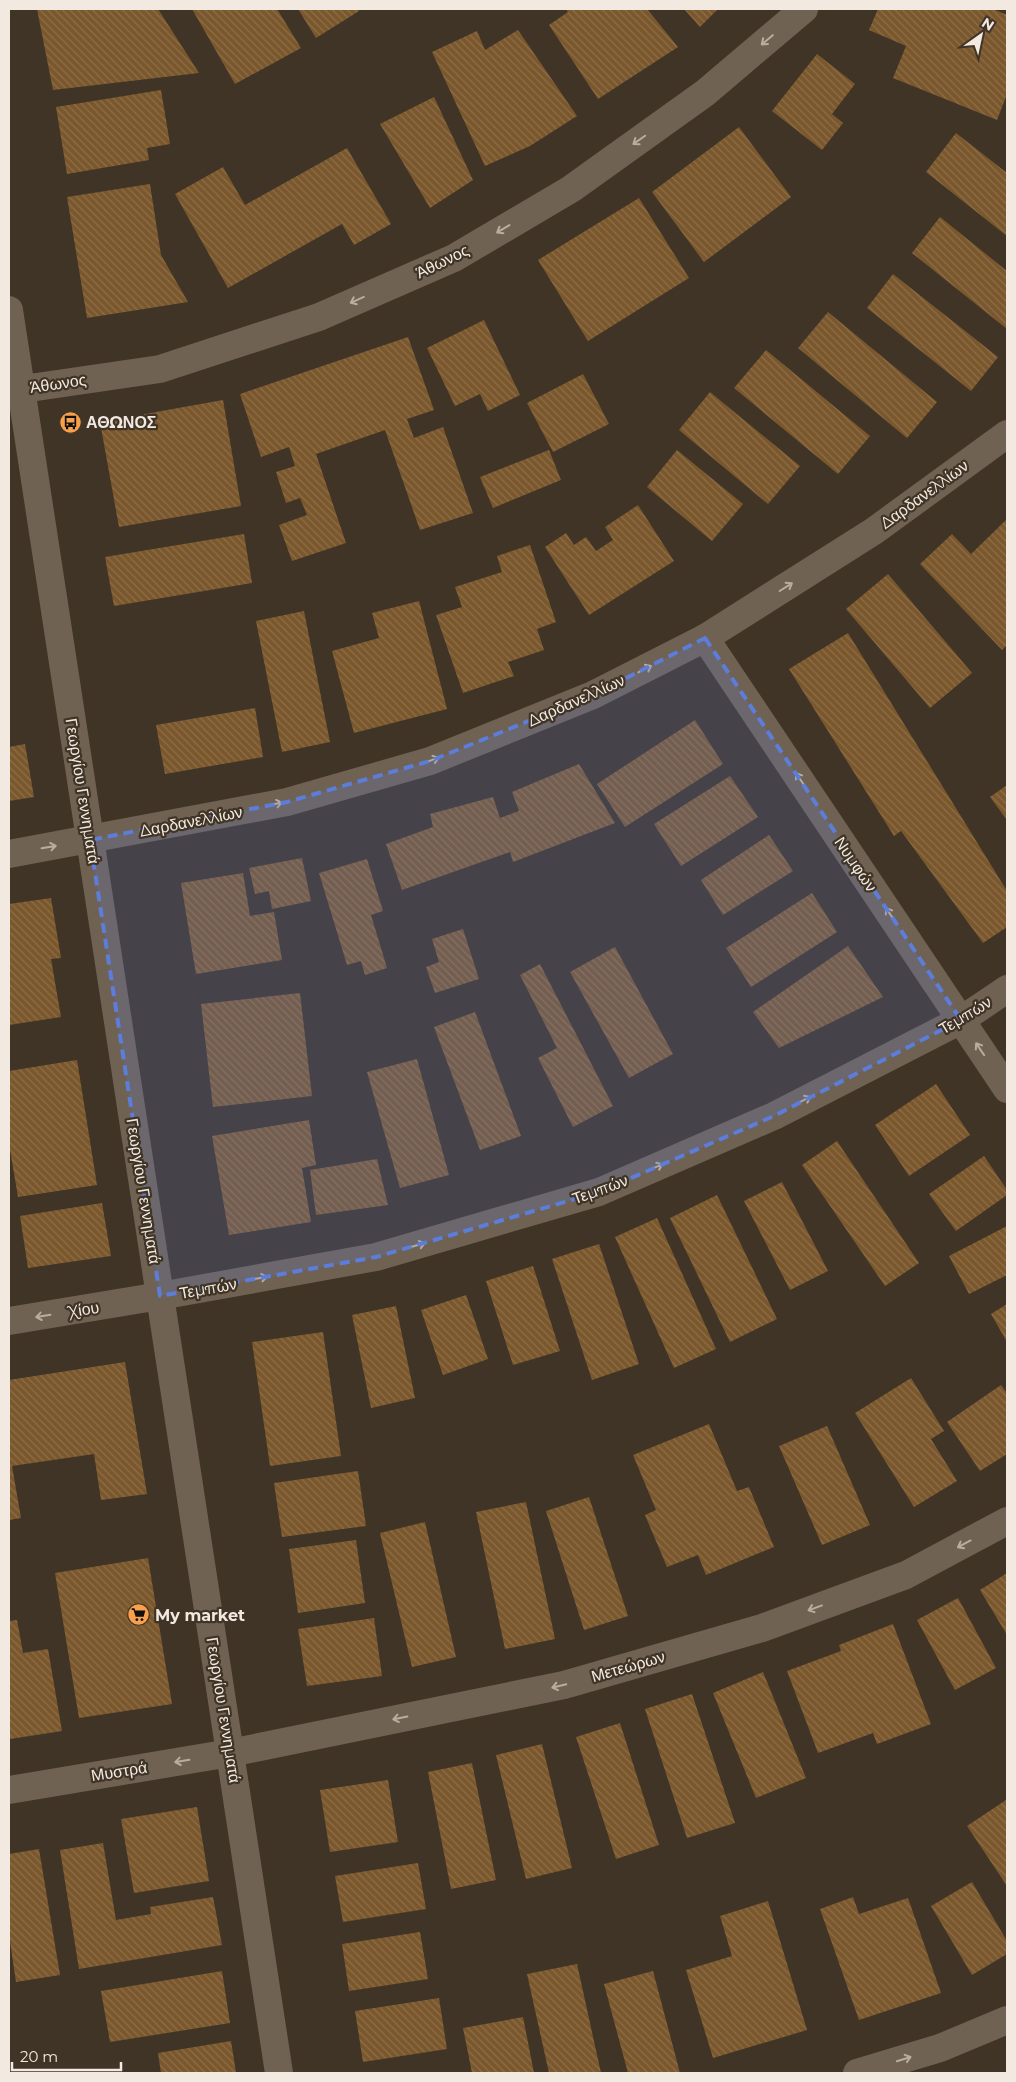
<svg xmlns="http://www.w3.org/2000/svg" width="1016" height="2082" viewBox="0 0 1016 2082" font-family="Montserrat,sans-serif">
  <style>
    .building { fill: url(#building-back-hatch) }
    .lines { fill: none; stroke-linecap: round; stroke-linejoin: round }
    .street { stroke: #6f6252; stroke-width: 28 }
    .secondary { stroke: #6f6252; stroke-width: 28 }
    .oneway { stroke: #b7ada1 }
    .marked { fill: #5d7ddb; fill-opacity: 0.2; stroke: #5d7ddb; stroke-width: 4; stroke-dasharray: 10 6; stroke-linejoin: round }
    .labels { text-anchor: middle; stroke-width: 4.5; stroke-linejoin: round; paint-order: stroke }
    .street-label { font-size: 16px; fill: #f2eae1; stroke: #403426 }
    .poi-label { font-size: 16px; font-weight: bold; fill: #f2eae1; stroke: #403426; text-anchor: start }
  </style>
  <defs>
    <pattern id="building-back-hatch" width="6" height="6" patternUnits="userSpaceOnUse" patternTransform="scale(1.25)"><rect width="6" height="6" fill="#7a572c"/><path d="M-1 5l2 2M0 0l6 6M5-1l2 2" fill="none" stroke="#8d6f4a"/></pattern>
  </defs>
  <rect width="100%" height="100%" fill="#403426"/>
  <g class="building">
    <path d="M 37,9 L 158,9 L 199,73 L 53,90 Z"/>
    <path d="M 192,9 L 277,9 L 301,48 L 235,84 Z"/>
    <path d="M 298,9 L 358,9 L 359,11 L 316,38 Z"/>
    <path d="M 566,9 L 647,9 L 678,47 L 598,99 L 549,25 L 568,12 Z"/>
    <path d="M 684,9 L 718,9 L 700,27 Z"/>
    <path d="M 878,9 L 993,9 L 1007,15 L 1007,94 L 997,120 L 893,78 L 906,46 L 869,30 Z"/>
    <path d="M 518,30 L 577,116 L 530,146 L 485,166 L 432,52 L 477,31 L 485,50 Z"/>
    <path d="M 817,54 L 855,84 L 832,114 L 843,123 L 822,150 L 772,111 Z"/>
    <path d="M 161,90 L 170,144 L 147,148 L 149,160 L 67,174 L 56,107 Z"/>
    <path d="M 434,97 L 473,180 L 430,208 L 380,124 Z"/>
    <path d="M 739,127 L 791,197 L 704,262 L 652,192 Z"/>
    <path d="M 956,133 L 1007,173 L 1007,236 L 926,172 Z"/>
    <path d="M 347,148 L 391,224 L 354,245 L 342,224 L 228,288 L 175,194 L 223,167 L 245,205 Z"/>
    <path d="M 150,184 L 161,255 L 188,302 L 87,318 L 67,197 Z"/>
    <path d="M 639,198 L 689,278 L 588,341 L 538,260 Z"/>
    <path d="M 940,217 L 1007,271 L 1007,329 L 912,253 Z"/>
    <path d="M 893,274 L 998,357 L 971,391 L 867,308 Z"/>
    <path d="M 828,312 L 937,402 L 907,438 L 798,348 Z"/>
    <path d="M 484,320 L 520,395 L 488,411 L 480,394 L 455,406 L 427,348 Z"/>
    <path d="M 408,337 L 434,410 L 407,419 L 414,438 L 443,427 L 473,513 L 420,530 L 385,430 L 316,454 L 346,543 L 292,561 L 279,525 L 307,515 L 300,498 L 286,503 L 276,472 L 295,466 L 289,447 L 261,457 L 240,394 Z"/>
    <path d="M 766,350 L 870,436 L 838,474 L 734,388 Z"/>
    <path d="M 583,374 L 609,424 L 553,452 L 527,403 Z"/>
    <path d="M 710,392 L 800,466 L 768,504 L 679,430 Z"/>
    <path d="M 223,400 L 241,506 L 119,527 L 100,422 Z"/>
    <path d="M 549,450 L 561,480 L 493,508 L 480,477 Z"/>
    <path d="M 677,450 L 743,504 L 712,541 L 647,487 Z"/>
    <path d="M 638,505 L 674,561 L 589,615 L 545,547 L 566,533 L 574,545 L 586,537 L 596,551 L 613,540 L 605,527 Z"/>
    <path d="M 1007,519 L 1007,645 L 1002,650 L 920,564 L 952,534 L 971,554 Z"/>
    <path d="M 244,534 L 252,583 L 114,606 L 105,557 Z"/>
    <path d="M 530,545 L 556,622 L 537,629 L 544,650 L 508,662 L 514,676 L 463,693 L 436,615 L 462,607 L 455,587 L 502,572 L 497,556 Z"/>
    <path d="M 888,574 L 972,673 L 930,708 L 846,609 Z"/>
    <path d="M 419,601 L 447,709 L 354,733 L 332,651 L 379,638 L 372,613 Z"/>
    <path d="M 304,611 L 330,742 L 282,752 L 256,621 Z"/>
    <path d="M 848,633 L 1007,891 L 1007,927 L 983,943 L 901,831 L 894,836 L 789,669 Z"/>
    <path d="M 255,708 L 263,757 L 165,774 L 156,725 Z"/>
    <path d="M 695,720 L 723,764 L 625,827 L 597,784 Z"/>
    <path d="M 25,744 L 34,797 L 9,801 L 9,747 Z"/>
    <path d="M 579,764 L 615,823 L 513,862 L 510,852 L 402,890 L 386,844 L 433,827 L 430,814 L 493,797 L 500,818 L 519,811 L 512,792 Z"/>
    <path d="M 730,776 L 758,817 L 681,866 L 654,824 Z"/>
    <path d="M 1007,785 L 1007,820 L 990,797 Z"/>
    <path d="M 769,835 L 793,871 L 723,915 L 701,880 Z"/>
    <path d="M 302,858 L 311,901 L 272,909 L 269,891 L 255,894 L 249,868 Z"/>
    <path d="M 367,859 L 383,911 L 371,915 L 387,968 L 365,975 L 361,961 L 347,965 L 319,873 Z"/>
    <path d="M 243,873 L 250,916 L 274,912 L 282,960 L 196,974 L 181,883 Z"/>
    <path d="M 812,893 L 837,932 L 751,987 L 726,948 Z"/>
    <path d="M 51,898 L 61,958 L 51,959 L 61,1017 L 9,1025 L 9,904 Z"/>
    <path d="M 463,929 L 479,979 L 435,993 L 426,967 L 439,962 L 432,939 Z"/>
    <path d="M 848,946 L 883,997 L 779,1048 L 753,1012 Z"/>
    <path d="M 615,947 L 673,1054 L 629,1078 L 570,972 Z"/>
    <path d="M 540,964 L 613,1106 L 573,1127 L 538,1058 L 557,1048 L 520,975 Z"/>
    <path d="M 300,993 L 312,1096 L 213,1107 L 201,1004 Z"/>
    <path d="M 475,1012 L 521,1136 L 480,1150 L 434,1027 Z"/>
    <path d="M 417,1059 L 449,1175 L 400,1188 L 367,1072 Z"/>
    <path d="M 77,1060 L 97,1185 L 18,1197 L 9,1144 L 9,1071 Z"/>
    <path d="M 936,1084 L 970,1135 L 909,1176 L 875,1125 Z"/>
    <path d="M 309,1120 L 316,1165 L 302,1168 L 311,1222 L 229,1235 L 212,1136 Z"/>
    <path d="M 837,1141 L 919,1263 L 885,1286 L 802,1165 Z"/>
    <path d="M 984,1156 L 1007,1190 L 1007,1195 L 956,1231 L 929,1194 Z"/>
    <path d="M 377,1159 L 388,1205 L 316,1215 L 310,1170 Z"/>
    <path d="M 782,1182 L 828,1271 L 790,1290 L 744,1201 Z"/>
    <path d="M 717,1195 L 777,1319 L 730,1342 L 670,1218 Z"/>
    <path d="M 102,1203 L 111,1256 L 28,1268 L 20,1216 Z"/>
    <path d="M 657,1218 L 716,1349 L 674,1368 L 615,1237 Z"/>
    <path d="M 1007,1226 L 1007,1275 L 969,1294 L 949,1256 Z"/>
    <path d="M 599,1244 L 639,1364 L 592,1380 L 552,1259 Z"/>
    <path d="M 533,1266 L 560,1351 L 513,1365 L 486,1281 Z"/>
    <path d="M 466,1295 L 488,1359 L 443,1375 L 421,1310 Z"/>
    <path d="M 1007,1304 L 1007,1342 L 991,1314 Z"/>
    <path d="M 396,1306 L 415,1398 L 371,1408 L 352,1315 Z"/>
    <path d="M 323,1332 L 341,1456 L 270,1466 L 252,1342 Z"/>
    <path d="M 125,1362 L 147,1494 L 101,1500 L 94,1454 L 12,1466 L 21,1518 L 9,1520 L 9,1380 Z"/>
    <path d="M 911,1378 L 944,1431 L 931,1439 L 957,1481 L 914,1507 L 855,1413 Z"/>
    <path d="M 1001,1385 L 1007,1393 L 1007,1454 L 980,1471 L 947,1422 Z"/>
    <path d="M 709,1424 L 737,1491 L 749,1487 L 774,1547 L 706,1575 L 698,1555 L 667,1567 L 645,1515 L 656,1510 L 633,1455 Z"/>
    <path d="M 827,1426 L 870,1525 L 822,1545 L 779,1446 Z"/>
    <path d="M 358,1471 L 366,1526 L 282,1537 L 274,1483 Z"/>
    <path d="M 589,1497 L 628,1616 L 584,1630 L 546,1511 Z"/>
    <path d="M 526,1502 L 555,1639 L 505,1649 L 476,1512 Z"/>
    <path d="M 425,1522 L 456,1657 L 412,1667 L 380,1533 Z"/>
    <path d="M 356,1540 L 365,1603 L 298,1613 L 289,1549 Z"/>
    <path d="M 148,1558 L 172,1704 L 79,1718 L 55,1573 Z"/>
    <path d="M 1007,1573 L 1007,1635 L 980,1590 Z"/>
    <path d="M 958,1598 L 996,1668 L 955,1690 L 917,1620 Z"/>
    <path d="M 374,1618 L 382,1676 L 307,1686 L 298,1629 Z"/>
    <path d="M 17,1620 L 23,1653 L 48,1649 L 62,1731 L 10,1739 L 9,1730 L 9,1621 Z"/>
    <path d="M 893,1624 L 931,1724 L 877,1744 L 873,1733 L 818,1753 L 787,1671 L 841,1651 L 839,1645 Z"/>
    <path d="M 763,1672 L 806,1778 L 756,1798 L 713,1693 Z"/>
    <path d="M 692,1694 L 735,1823 L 687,1838 L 645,1709 Z"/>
    <path d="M 620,1723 L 659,1845 L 616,1859 L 576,1737 Z"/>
    <path d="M 542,1744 L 572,1868 L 526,1879 L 496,1755 Z"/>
    <path d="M 472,1763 L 496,1880 L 451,1889 L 428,1772 Z"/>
    <path d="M 388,1780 L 398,1842 L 330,1852 L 320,1790 Z"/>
    <path d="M 1006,1800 L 1007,1803 L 1007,1886 L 967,1826 Z"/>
    <path d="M 197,1807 L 209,1881 L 134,1893 L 121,1819 Z"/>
    <path d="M 103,1843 L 116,1920 L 151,1914 L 150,1907 L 213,1897 L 222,1945 L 79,1969 L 60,1850 Z"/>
    <path d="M 39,1849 L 60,1975 L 16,1982 L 9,1935 L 9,1854 Z"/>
    <path d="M 418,1863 L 426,1909 L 343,1922 L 335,1876 Z"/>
    <path d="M 972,1882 L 1007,1941 L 1007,1954 L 972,1975 L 931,1906 Z"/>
    <path d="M 853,1897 L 859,1914 L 908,1898 L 941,1993 L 859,2020 L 820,1909 Z"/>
    <path d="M 768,1901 L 807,2030 L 713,2058 L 686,1970 L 732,1956 L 720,1916 Z"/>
    <path d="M 420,1932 L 428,1979 L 349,1991 L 342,1944 Z"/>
    <path d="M 577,1964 L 601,2073 L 549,2073 L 527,1974 Z"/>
    <path d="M 222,1971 L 230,2023 L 110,2042 L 101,1991 Z"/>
    <path d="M 653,1971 L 680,2073 L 628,2073 L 604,1984 Z"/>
    <path d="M 439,1998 L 447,2049 L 363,2062 L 355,2011 Z"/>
    <path d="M 523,2017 L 534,2073 L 472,2073 L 463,2028 Z"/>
    <path d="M 231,2041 L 236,2073 L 161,2073 L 158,2053 Z"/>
  </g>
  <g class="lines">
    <g class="street">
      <path d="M 9,391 L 160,369 L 319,317 L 454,258 L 571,189 L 705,93 L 804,9"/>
      <path d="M 705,638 L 1007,1089"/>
      <path d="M 9,854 L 287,802 L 430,761 L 593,695 L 705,638 L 874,531 L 1007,434"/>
      <path d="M 9,1321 L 160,1296 L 376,1257 L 599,1192 L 774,1116 L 961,1020 L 1007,989"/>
      <path d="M 9,1790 L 230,1753 L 564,1685 L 762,1628 L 906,1575 L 1007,1521"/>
      <path d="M 857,2073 L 940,2048 L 1007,2020"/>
    </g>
    <path class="secondary" d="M 9,310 L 279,2073"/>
  </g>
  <defs><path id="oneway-shaft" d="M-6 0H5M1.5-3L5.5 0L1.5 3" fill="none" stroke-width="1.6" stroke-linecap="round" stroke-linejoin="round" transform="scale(1.25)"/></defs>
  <g class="oneway">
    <use href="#oneway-shaft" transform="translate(767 40) rotate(140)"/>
    <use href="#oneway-shaft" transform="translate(639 140) rotate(145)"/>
    <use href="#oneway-shaft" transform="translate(503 229) rotate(149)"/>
    <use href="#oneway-shaft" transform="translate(357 300) rotate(156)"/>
    <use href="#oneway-shaft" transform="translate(786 587) rotate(-32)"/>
    <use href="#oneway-shaft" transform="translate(645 669) rotate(-27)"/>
    <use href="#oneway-shaft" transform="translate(432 760) rotate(-20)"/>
    <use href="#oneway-shaft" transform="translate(800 779) rotate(-124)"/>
    <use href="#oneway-shaft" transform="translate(275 804) rotate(-11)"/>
    <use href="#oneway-shaft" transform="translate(49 847) rotate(-10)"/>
    <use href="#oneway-shaft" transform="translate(890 914) rotate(-124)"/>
    <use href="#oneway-shaft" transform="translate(980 1049) rotate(-124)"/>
    <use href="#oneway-shaft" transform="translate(804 1100) rotate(-27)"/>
    <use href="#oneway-shaft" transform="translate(656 1167) rotate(-23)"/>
    <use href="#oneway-shaft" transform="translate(418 1245) rotate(-16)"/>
    <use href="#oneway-shaft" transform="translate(260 1278) rotate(-10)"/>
    <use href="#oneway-shaft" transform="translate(43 1316) rotate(171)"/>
    <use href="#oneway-shaft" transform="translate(964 1544) rotate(152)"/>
    <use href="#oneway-shaft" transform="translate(815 1608) rotate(160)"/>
    <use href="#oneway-shaft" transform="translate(559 1686) rotate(167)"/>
    <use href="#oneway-shaft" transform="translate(400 1718) rotate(169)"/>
    <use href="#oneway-shaft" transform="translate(182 1761) rotate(171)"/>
    <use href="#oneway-shaft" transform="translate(904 2059) rotate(-17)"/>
  </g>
  <path class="marked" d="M 705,638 L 961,1020 L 774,1116 L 599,1192 L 376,1257 L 160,1296 L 90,840 L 287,802 L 430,761 L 593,695 Z"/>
  <defs>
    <symbol id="bus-disc" viewBox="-11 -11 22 22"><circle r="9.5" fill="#f9a04c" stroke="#403426"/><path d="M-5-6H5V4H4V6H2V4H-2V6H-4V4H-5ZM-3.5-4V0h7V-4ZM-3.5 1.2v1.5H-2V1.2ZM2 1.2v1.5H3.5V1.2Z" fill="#111"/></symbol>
    <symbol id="supermarket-disc" viewBox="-11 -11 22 22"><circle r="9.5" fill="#f9a04c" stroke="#403426"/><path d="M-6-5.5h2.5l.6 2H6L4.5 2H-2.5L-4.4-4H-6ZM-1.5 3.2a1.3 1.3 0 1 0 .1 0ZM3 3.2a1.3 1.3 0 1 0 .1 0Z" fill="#111"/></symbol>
  </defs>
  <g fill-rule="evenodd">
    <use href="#bus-disc" x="58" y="410" width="25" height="25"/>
    <use href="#supermarket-disc" x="126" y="1602" width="25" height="25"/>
  </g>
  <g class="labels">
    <g class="street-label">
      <text transform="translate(442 261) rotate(-26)" y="6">Άθωνος</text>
      <text transform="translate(58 383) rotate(-8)" y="6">Άθωνος</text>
      <text transform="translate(924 494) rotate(-36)" y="6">Δαρδανελλίων</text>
      <text transform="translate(576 700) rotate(-24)" y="6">Δαρδανελλίων</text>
      <text transform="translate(83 791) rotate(81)" y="6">Γεωργίου Γεννηματά</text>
      <text transform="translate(191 821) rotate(-11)" y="6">Δαρδανελλίων</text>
      <text transform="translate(856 864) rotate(56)" y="6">Νυμφών</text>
      <text transform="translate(965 1015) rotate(-31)" y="6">Τεμπών</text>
      <text transform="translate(600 1189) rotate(-20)" y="6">Τεμπών</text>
      <text transform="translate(144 1191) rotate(81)" y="6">Γεωργίου Γεννηματά</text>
      <text transform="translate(208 1288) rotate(-10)" y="6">Τεμπών</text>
      <text transform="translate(84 1309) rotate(-9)" y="6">Χίου</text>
      <text transform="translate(628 1666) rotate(-16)" y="6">Μετεώρων</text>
      <text transform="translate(224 1710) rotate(81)" y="6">Γεωργίου Γεννηματά</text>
      <text transform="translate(119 1771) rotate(-9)" y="6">Μυστρά</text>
    </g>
    <g class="poi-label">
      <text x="86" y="428">ΑΘΩΝΟΣ</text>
      <text x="155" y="1621">My market</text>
    </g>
  </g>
  <rect width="1016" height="2082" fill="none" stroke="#f2eae1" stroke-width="20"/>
  <g transform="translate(981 35) rotate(33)" stroke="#403426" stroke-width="4" paint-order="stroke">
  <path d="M0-4L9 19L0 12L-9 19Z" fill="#f2eae1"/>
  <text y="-8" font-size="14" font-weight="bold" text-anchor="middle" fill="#f2eae1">N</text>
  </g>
  <path d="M12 2062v8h109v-8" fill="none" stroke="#f2eae1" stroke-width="2.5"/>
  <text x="20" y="2062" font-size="15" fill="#f2eae1" stroke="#403426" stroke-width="4" paint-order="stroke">20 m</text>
</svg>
